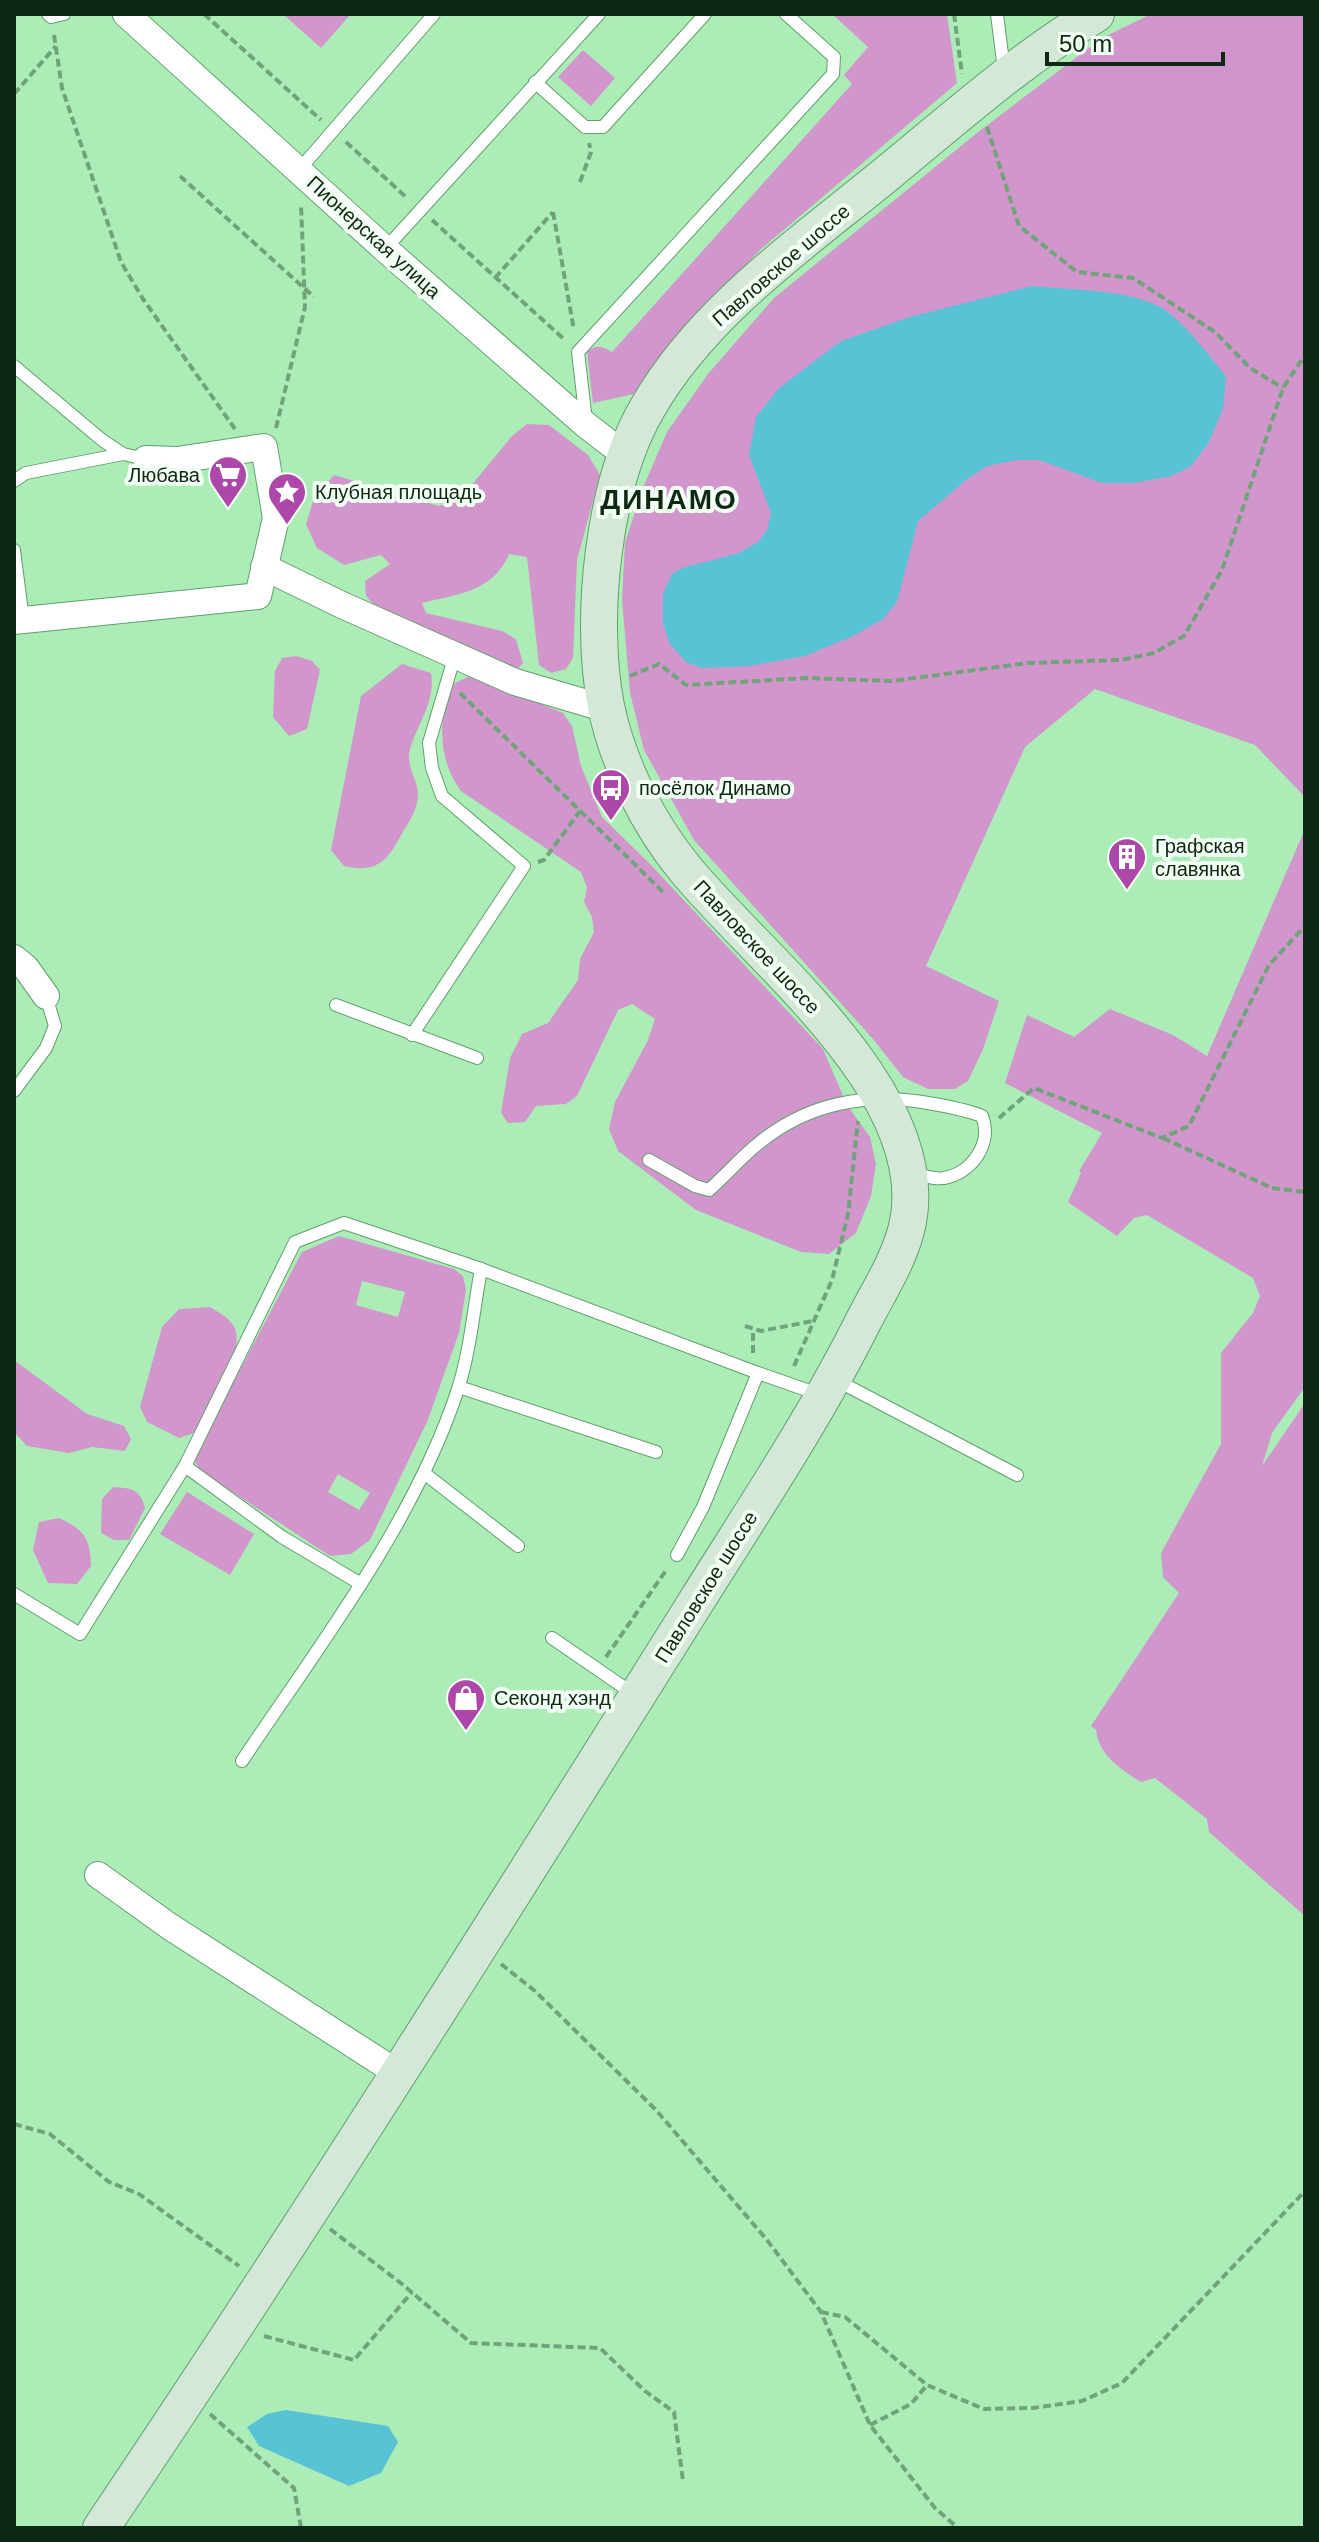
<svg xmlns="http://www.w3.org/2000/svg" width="1319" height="2542" viewBox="0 0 1319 2542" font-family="Arial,sans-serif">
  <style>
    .green { fill: #d196cc; fill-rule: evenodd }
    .water { fill: #57c3d4 }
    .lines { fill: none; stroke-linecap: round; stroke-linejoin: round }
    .service-casing { stroke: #609f6d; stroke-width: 14 }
    .minor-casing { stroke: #609f6d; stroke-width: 28 }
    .secondary-casing { stroke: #609f6d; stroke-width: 38 }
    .path { stroke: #70a37a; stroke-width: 4; stroke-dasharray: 8 4; stroke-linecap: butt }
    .service { stroke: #fff; stroke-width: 12 }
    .minor { stroke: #fff; stroke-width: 26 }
    .secondary { stroke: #d3e8d7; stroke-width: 36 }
    .labels { text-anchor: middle; stroke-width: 8; stroke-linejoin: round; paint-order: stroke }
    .street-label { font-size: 20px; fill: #0e2815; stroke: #f2fff4 }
    .poi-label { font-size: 20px; fill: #0e2815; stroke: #f2fff4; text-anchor: start }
    .district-label { font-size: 28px; font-weight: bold; letter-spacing: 2px; fill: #0e2815; stroke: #f2fff4 }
  </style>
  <rect width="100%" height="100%" fill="#acedb7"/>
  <g class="green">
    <path d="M 283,14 L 351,14 L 321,48 Z"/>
    <path d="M 832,14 L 947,14 L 957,83 L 761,249 L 671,344 L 634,394 L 593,403 L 587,352 C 596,343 603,347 612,352 L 852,84 L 844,75 L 868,47 Z"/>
    <path d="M 1151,14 L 1305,14 L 1305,797 L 1255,745 L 1095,689 L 1025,747 L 926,966 L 999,1001 L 983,1049 L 968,1081 L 955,1089 L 928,1089 L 903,1077 L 873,1039 L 694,840 L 644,750 L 630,693 L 622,600 L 625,543 L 642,490 L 667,432 L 708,374 L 774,298 L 977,133 L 1102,38 Z"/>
    <path d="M 583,50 L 615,78 L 591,106 L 558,77 Z"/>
    <path d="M 527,424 L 549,425 L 588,455 L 600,475 L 577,560 L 573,658 L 566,669 L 551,673 L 539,665 L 527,557 L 509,554 C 493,592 458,594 422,603 L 426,613 L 502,631 L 516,639 L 523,663 L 512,676 L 384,616 L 366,596 L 365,581 L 390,564 L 381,555 L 344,565 L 317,548 L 306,524 L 314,498 L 334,475 L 439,506 L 461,498 L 512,436 Z"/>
    <path d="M 296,656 L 312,661 L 320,670 L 307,729 L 289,736 L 273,717 L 275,671 L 282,658 Z"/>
    <path d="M 402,664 L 431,673 C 436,700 418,723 410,749 C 405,767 419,780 418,796 C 417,809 411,819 404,830 C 388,859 380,874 344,866 L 331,850 L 361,696 Z"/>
    <path d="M 470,676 L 563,713 L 572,726 L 581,766 L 602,817 L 650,864 L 823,1049 L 847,1105 L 870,1137 L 876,1164 L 871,1196 L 856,1233 L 829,1254 L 801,1252 L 696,1210 L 618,1151 L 609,1129 L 615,1102 L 648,1040 L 655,1019 L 632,1004 L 618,1010 L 577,1096 L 566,1104 L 536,1106 L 525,1122 L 508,1123 L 501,1113 L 510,1058 L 522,1034 L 548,1023 L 578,980 L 580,959 L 594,932 L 592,917 L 584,902 L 587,888 L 581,872 L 461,791 C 438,760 437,719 453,684 Z"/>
    <path d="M 1305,829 L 1305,1387 L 1272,1433 L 1262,1466 L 1305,1403 L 1305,1916 L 1209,1832 L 1207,1819 L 1155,1778 L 1141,1782 C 1121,1770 1099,1755 1096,1730 L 1091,1726 L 1179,1593 L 1163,1577 L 1161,1553 L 1221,1444 L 1221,1353 L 1253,1313 L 1260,1296 L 1253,1278 L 1147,1215 L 1134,1218 L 1117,1236 L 1068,1202 L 1081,1173 L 1079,1171 L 1102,1133 L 1005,1083 L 1027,1015 L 1074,1037 L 1110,1009 L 1173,1035 L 1207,1056 Z"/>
    <path d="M 339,1236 L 454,1269 L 463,1276 L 466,1290 L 459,1333 L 427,1422 L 370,1540 L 351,1554 L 330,1556 L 202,1472 L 193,1459 L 302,1252 ZM 362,1281 L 405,1292 L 398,1317 L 356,1305 ZM 338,1474 L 370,1493 L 359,1510 L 328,1492 Z"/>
    <path d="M 210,1307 C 228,1318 240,1324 236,1347 L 194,1433 L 179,1438 L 147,1422 L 140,1407 L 162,1327 L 179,1309 Z"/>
    <path d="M 14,1360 L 87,1414 L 124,1426 L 131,1439 L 125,1451 L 92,1447 L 69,1453 L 27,1446 L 14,1432 Z"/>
    <path d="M 113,1487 C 131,1488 140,1489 145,1508 L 129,1540 L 114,1540 L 101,1533 L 102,1499 Z"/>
    <path d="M 187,1492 L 254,1534 L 230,1575 L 160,1534 Z"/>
    <path d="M 59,1518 C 85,1530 90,1539 91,1566 L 77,1584 L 48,1583 L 33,1550 L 39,1522 Z"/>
  </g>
  <g class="water">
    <path d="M 1032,286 C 1071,290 1128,289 1162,308 C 1182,320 1212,358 1226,377 L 1223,409 L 1208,444 L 1190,467 L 1171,476 L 1134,483 L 1102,483 L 1039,460 L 1016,460 L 987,466 L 967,479 L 918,521 L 897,602 L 883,619 L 853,636 L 805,656 L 749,666 L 702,668 L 686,662 L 670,644 L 663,624 L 663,594 L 672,574 L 682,568 L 739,553 L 759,541 L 767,530 L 771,513 L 749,455 L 756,417 L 779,388 L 841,341 L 910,317 Z"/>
    <path d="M 286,2410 L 388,2426 L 398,2442 L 381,2473 L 349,2486 L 259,2446 L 247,2427 L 267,2414 Z"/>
  </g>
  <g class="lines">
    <defs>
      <g id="service">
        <path d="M 48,14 L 51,17 L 64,14"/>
        <path d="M 997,14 L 1004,70"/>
        <path d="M 535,82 L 585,127 L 603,127 L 705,14"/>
        <path d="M 299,170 L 434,14"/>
        <path d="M 385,249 L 599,14"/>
        <path d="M 14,366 L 102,440 L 123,454 L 146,459"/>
        <path d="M 586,421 L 578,352 L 833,74 L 834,57 L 786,14"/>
        <path d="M 14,481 L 26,473 L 123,454"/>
        <path d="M 14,550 L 23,620"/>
        <path d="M 336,1005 L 477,1058"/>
        <path d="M 412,1035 L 524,866 L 442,796 L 432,768 L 429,743 L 455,655"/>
        <path d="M 14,1091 L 46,1048 L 55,1026 L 46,996"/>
        <path d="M 649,1160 L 695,1186 L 709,1190 C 726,1175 741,1157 759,1143 C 808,1103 867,1092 928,1103 C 946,1106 964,1109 982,1116 C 993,1143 972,1173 944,1178 C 935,1180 922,1175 913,1174"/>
        <path d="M 836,1380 L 1017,1475"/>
        <path d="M 459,1387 L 656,1452"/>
        <path d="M 185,1466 L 282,1537 L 361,1584"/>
        <path d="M 424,1473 L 518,1546"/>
        <path d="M 677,1555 L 703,1507 L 758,1373 L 818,1394"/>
        <path d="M 14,1594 L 80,1634 L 185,1466 L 295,1242 L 344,1223 L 481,1269 L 758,1373"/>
        <path d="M 552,1638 L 635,1695"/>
        <path d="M 242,1761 C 320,1644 414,1523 458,1389 C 470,1352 474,1307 481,1269"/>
      </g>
      <g id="minor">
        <path d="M 126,14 L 385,249 L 586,425 L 625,455"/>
        <path d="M 264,567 L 342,605 L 515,682 L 607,709"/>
        <path d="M 14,621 L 258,596 L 276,518 L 264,447 L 177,460 L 146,459"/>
        <path d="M 14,958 L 26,968 L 46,996"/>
        <path d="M 98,1875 L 169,1926 L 399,2074"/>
      </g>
      <path id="secondary" d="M 101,2528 C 307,2222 503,1910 699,1597 C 756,1506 816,1416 864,1320 C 880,1289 901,1257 908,1222 C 933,1092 760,960 686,870 C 648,824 618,764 606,706 C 589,619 603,483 648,407 C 704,310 804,242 889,172 C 956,117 1021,59 1096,14"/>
    </defs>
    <use href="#service" class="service-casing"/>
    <use href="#minor" class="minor-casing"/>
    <use href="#secondary" class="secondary-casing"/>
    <g class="path">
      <path d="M 204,14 L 321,120"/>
      <path d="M 954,14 L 962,74"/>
      <path d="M 54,35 L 62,88 L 121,262 L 143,299 L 235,429"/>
      <path d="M 14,94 L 56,46"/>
      <path d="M 987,127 L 1019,226 L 1077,272 L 1133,278 L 1215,332 L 1250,368 L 1283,388"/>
      <path d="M 346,142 L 407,198"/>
      <path d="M 180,176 L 314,297"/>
      <path d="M 580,182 L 591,152 L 589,143"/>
      <path d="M 553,212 L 574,330"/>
      <path d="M 432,220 L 565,340"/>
      <path d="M 495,278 L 553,212"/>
      <path d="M 276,428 L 305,307 L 301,204"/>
      <path d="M 630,676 L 659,664 L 686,685 L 807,678 L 892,681 L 1028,663 L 1121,660 L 1154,653 L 1184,636 L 1222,570 L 1283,388 L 1305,355"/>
      <path d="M 460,693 L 665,894"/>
      <path d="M 538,862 L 544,860 L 580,811"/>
      <path d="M 999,1118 L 1034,1088 L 1162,1138 L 1189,1126 L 1269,965 L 1305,926"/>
      <path d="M 1163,1138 L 1272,1188 L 1305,1192"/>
      <path d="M 745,1326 L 761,1331 L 813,1321"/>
      <path d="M 753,1353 L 753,1329"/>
      <path d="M 794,1366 L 832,1280 L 848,1214 L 858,1121"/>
      <path d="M 606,1657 L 667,1569"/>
      <path d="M 501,1964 L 535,1991 L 656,2110 L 767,2240 L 821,2312 L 870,2425 L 935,2508 L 958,2528"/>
      <path d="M 14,2124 L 50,2134 L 109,2182 L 139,2194 L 239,2266"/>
      <path d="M 330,2229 L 402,2284 L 471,2343 L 600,2348 L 645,2391 L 674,2412 L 683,2481"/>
      <path d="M 821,2312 L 845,2317 L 927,2385 L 984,2409 L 1033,2408 L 1082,2401 L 1122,2383 L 1305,2191"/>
      <path d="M 264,2336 L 354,2360 L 412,2292"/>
      <path d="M 210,2414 L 294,2488 L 301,2528"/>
      <path d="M 870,2425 L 911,2404 L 927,2385"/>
    </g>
    <use href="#service" class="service"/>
    <use href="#minor" class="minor"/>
    <use href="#secondary" class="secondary"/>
  </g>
  <defs>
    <symbol id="supermarket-pin" viewBox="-11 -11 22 30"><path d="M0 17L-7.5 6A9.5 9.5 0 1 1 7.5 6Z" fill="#ae47aa" stroke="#f2fff4"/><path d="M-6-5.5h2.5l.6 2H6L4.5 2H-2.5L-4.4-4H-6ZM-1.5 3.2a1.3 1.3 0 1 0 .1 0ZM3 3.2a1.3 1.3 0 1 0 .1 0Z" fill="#fff"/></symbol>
    <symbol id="sight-pin" viewBox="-11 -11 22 30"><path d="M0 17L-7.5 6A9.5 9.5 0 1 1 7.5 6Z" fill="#ae47aa" stroke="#f2fff4"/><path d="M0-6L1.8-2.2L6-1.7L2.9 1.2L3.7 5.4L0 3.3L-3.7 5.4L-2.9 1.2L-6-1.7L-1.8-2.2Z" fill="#fff"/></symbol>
    <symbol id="bus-pin" viewBox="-11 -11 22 30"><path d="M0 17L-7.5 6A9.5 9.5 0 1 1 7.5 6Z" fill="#ae47aa" stroke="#f2fff4"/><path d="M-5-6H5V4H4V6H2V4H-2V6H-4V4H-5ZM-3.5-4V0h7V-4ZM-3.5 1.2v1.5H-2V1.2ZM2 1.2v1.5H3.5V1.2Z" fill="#fff"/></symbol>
    <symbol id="building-pin" viewBox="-11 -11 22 30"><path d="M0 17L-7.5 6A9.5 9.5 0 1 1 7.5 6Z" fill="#ae47aa" stroke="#f2fff4"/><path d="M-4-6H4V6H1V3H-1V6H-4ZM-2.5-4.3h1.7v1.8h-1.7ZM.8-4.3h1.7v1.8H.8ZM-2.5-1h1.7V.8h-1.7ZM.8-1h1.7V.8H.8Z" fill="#fff"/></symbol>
    <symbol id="shop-pin" viewBox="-11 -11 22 30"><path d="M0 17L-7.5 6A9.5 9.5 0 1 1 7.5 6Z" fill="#ae47aa" stroke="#f2fff4"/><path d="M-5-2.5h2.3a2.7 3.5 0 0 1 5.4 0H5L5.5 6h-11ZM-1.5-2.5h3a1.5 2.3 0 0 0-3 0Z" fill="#fff"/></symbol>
  </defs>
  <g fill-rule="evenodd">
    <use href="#supermarket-pin" x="206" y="453" width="44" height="60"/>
    <use href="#sight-pin" x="265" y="470" width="44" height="60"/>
    <use href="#bus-pin" x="589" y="766" width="44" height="60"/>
    <use href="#building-pin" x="1105" y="835" width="44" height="60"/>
    <use href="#shop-pin" x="444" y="1676" width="44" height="60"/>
  </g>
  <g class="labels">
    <g class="street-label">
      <text transform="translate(374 237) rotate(42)" y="7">Пионерская улица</text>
      <text transform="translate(781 265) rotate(-41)" y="7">Павловское шоссе</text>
      <text transform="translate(757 947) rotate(47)" y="7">Павловское шоссе</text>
      <text transform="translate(706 1587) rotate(-58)" y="7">Павловское шоссе</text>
    </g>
    <g class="poi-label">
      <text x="200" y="482" text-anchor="end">Любава</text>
      <text x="315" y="499">Клубная площадь</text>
      <text x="639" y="795">посёлок Динамо</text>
      <text x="1155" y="853">Графская<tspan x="1155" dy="23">славянка</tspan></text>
      <text x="494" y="1705">Секонд хэнд</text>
    </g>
    <g class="district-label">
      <text x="669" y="509">ДИНАМО</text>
    </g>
  </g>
  <rect width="1319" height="2542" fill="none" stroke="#0e2815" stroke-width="32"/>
  <path d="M1047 52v12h176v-12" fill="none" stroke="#0e2815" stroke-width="4"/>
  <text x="1059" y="52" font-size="24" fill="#0e2815" stroke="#f2fff4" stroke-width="6" paint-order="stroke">50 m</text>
</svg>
